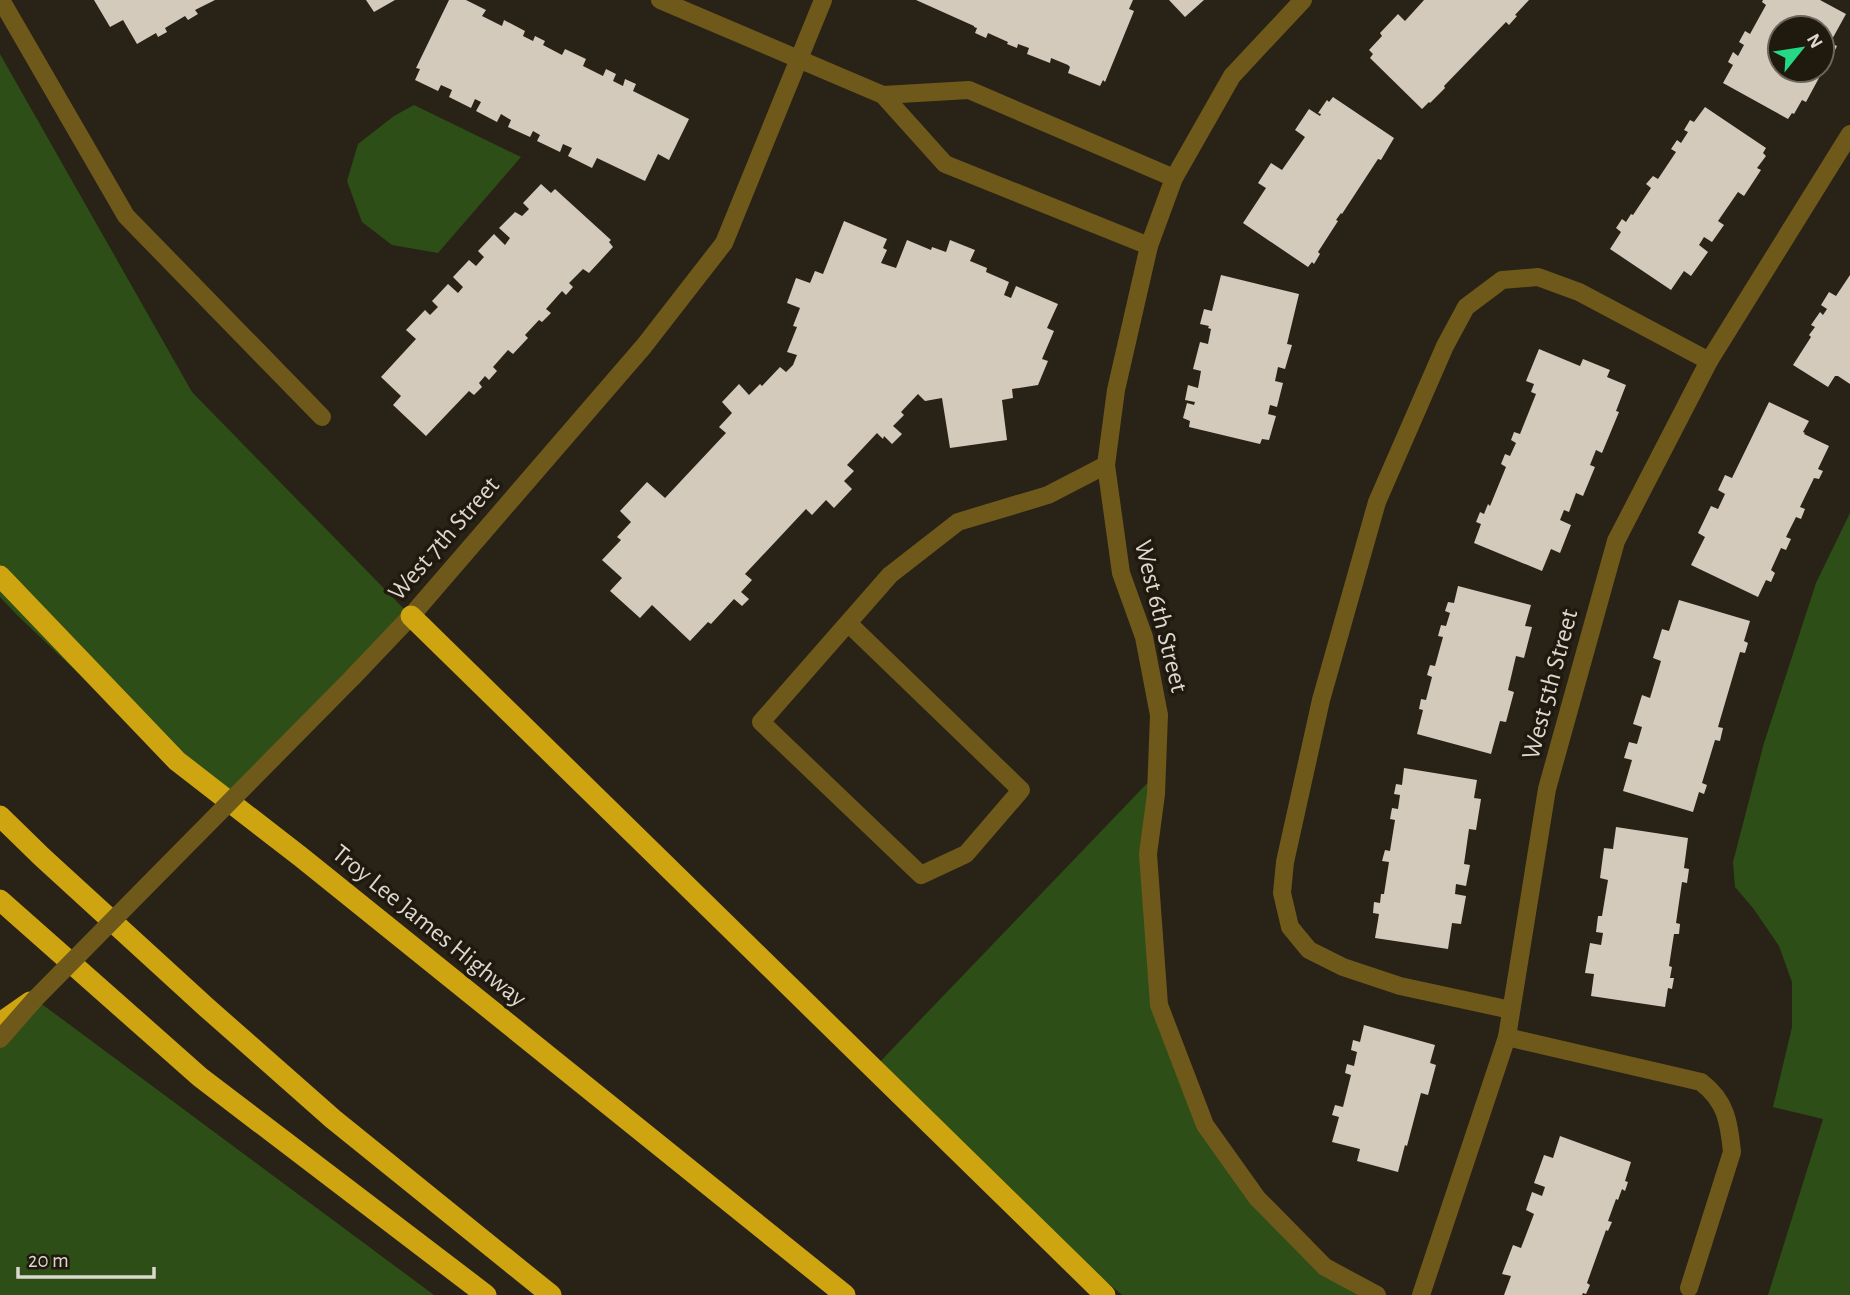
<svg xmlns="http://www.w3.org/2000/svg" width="1850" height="1295" viewBox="0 0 1850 1295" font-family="'Alegreya Sans',sans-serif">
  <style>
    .green { fill: #2d4e16 }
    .building { fill: #d3cabc }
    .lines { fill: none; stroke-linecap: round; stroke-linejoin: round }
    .minor { stroke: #6e591b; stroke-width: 18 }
    .highway { stroke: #cea410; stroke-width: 21 }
    .minor-bridge { stroke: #6e591b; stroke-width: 18 }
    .labels { text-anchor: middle; stroke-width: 7; stroke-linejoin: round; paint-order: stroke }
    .street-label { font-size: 26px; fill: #dcd7d0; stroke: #1f190e }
  </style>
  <rect width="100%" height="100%" fill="#292217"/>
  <g class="green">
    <path d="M 0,54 L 192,392 L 411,616 L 221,809 L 17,615 L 0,597 Z"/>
    <path d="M 414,105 L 521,157 L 438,253 L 392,245 L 362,222 L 347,181 L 358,144 L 394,116 Z"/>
    <path d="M 1850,513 L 1850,1295 L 1768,1295 L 1823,1119 L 1773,1107 L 1792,1027 L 1792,982 L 1779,946 L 1753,908 L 1735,887 L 1733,862 L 1764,743 L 1816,583 Z"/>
    <path d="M 1157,773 L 1148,854 L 1159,1005 L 1205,1125 L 1325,1267 L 1377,1295 L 1122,1295 L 1005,1196 L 874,1068 Z"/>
    <path d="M 35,999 L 434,1295 L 0,1295 L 0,1039 Z"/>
  </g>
  <g class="building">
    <path d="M 94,0 L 215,0 L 195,10 L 198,14 L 188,20 L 185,16 L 165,28 L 167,32 L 158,37 L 156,33 L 137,44 L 123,20 L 110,27 Z"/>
    <path d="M 366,0 L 395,0 L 374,12 Z"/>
    <path d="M 449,0 L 466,0 L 486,10 L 482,16 L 502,26 L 504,20 L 525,31 L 523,36 L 533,41 L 535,36 L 545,41 L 543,45 L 562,55 L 565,49 L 586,59 L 583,66 L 603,76 L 606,69 L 616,74 L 613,81 L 623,86 L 625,79 L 636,84 L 633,91 L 689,119 L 669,160 L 658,154 L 645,181 L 597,158 L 592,168 L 568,156 L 572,148 L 563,144 L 560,152 L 537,141 L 540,135 L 533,131 L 530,137 L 508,127 L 511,120 L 501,114 L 497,122 L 476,111 L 481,102 L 475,99 L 471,108 L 449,97 L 452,90 L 441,85 L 438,91 L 415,80 L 420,69 L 416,68 Z"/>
    <path d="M 916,0 L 1133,0 L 1129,9 L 1134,11 L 1105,82 L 1103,80 L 1100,86 L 1068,73 L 1070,67 L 1068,65 L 1051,58 L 1050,63 L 1027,54 L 1029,48 L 1018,44 L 1017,48 L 1007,44 L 1008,42 L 988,33 L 986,38 L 975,33 L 977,28 L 974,27 L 974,26 Z"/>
    <path d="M 1169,0 L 1204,0 L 1185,17 Z"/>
    <path d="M 1424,0 L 1529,0 L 1515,15 L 1517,16 L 1509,25 L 1506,22 L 1444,86 L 1445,88 L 1430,103 L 1429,102 L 1422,109 L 1370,58 L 1373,54 L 1369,50 L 1382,36 L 1380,33 L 1398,14 L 1405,21 Z"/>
    <path d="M 1763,0 L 1820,0 L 1846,14 L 1830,43 L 1837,46 L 1830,60 L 1822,55 L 1822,28 L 1780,28 L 1780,70 L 1814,70 L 1813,72 L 1820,76 L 1806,102 L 1802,100 L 1794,114 L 1792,113 L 1788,119 L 1723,83 L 1733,65 L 1728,62 L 1733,52 L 1738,56 L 1744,45 L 1739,42 L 1745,31 L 1750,34 L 1766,5 L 1762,2 Z"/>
    <path d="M 1333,97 L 1394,138 L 1381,160 L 1378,159 L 1342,214 L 1341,213 L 1336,220 L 1338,221 L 1318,252 L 1320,254 L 1314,264 L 1312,262 L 1308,267 L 1243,223 L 1266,188 L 1258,183 L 1271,163 L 1282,170 L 1305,137 L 1295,130 L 1309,109 L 1320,116 L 1321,114 L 1318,113 L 1327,100 L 1329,102 Z"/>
    <path d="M 1705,107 L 1766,148 L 1763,153 L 1766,156 L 1757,168 L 1761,170 L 1744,196 L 1738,192 L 1718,221 L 1724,225 L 1712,242 L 1704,237 L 1699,245 L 1708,252 L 1691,276 L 1684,271 L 1671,290 L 1610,249 L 1621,232 L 1616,228 L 1622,219 L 1626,222 L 1631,214 L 1633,215 L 1651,188 L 1646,184 L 1653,176 L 1658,179 L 1676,152 L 1671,149 L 1677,140 L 1681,143 L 1688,132 L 1684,130 L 1690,120 L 1694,122 Z"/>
    <path d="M 541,184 L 551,193 L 555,189 L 611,240 L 609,242 L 613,247 L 589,273 L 583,269 L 569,283 L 573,287 L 566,295 L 562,291 L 546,309 L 551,313 L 542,322 L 539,320 L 525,335 L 528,338 L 513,354 L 508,350 L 493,367 L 497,371 L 489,380 L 485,376 L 479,383 L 482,387 L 474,395 L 469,391 L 426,436 L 393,405 L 401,396 L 381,377 L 416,339 L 406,330 L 425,310 L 430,315 L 438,307 L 432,301 L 448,284 L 458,293 L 463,287 L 453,277 L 469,260 L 476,266 L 484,257 L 478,251 L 494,234 L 505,245 L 510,238 L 499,228 L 515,212 L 522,216 L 529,209 L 523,203 Z"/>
    <path d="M 844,221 L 887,239 L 883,248 L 887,250 L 881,263 L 896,268 L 907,240 L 931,250 L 932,247 L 946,252 L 950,240 L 975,250 L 970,261 L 987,268 L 986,272 L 1009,282 L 1004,295 L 1011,298 L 1016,286 L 1058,304 L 1047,328 L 1054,331 L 1042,359 L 1048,361 L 1038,385 L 1012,389 L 1013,398 L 1002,400 L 1007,440 L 950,448 L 942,398 L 925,401 L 918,394 L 901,412 L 904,415 L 893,426 L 902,434 L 892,444 L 884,436 L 883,439 L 877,433 L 847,465 L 854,471 L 844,481 L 852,489 L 834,508 L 826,500 L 812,515 L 806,509 L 745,574 L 752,580 L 741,592 L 749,599 L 742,606 L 734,599 L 711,624 L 708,622 L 690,641 L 652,605 L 640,618 L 610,591 L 622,578 L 602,560 L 621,540 L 617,537 L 631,522 L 620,511 L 647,482 L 665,498 L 726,433 L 719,427 L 732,413 L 722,402 L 739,384 L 749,395 L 760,384 L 762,386 L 780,367 L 786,372 L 793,365 L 797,355 L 787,352 L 797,327 L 793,326 L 800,308 L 787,303 L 796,278 L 810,283 L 815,271 L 823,274 Z"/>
    <path d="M 1221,275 L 1299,294 L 1287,344 L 1292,345 L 1285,369 L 1278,367 L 1275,381 L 1283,383 L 1277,407 L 1270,405 L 1268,414 L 1276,416 L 1269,440 L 1262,439 L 1260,444 L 1189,427 L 1190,421 L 1183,418 L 1187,403 L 1194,405 L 1195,402 L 1185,400 L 1188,385 L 1198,388 L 1201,371 L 1193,369 L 1200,342 L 1208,344 L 1211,329 L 1208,328 L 1209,326 L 1200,324 L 1204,309 L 1212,311 Z"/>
    <path d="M 1850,275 L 1850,384 L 1838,376 L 1835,376 L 1828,387 L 1793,365 L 1811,337 L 1809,335 L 1815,327 L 1811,325 L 1820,312 L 1823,315 L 1827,309 L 1821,305 L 1829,292 L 1836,296 Z"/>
    <path d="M 1539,349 L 1580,366 L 1583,359 L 1610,370 L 1607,377 L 1626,385 L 1616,411 L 1619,412 L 1602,453 L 1596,450 L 1590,465 L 1595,467 L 1583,496 L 1576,493 L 1569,512 L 1564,510 L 1560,520 L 1571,525 L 1560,553 L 1551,549 L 1542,571 L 1474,543 L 1481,524 L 1476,522 L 1480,512 L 1484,514 L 1488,504 L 1490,506 L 1506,467 L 1501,464 L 1505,454 L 1510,456 L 1516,443 L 1511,440 L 1514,432 L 1520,434 L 1536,394 L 1531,392 L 1534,384 L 1526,381 Z"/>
    <path d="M 1769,402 L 1809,421 L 1803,432 L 1805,433 L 1804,434 L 1829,446 L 1818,469 L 1823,471 L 1819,479 L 1814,478 L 1800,507 L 1805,509 L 1801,519 L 1796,517 L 1786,537 L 1791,539 L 1786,550 L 1781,548 L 1771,570 L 1775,573 L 1771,582 L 1766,580 L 1758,597 L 1691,565 L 1705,537 L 1698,533 L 1711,506 L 1718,509 L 1725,494 L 1718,490 L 1725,475 L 1732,478 Z"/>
    <path d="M 1458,586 L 1531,605 L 1525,626 L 1532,627 L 1524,658 L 1516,656 L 1508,690 L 1514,692 L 1506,722 L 1500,721 L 1491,754 L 1417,734 L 1423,710 L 1419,709 L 1421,699 L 1426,700 L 1432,677 L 1427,675 L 1430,665 L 1435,666 L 1443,637 L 1438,636 L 1441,625 L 1446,626 L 1450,613 L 1445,611 L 1448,602 L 1454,603 Z"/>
    <path d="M 1679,600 L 1750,621 L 1744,641 L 1748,643 L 1745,653 L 1740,652 L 1718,727 L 1723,728 L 1720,741 L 1715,740 L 1702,783 L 1707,785 L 1704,794 L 1699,792 L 1693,812 L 1623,791 L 1632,760 L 1624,758 L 1629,742 L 1637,744 L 1642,727 L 1633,724 L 1642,695 L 1650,698 L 1661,661 L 1653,658 L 1662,629 L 1669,631 Z"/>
    <path d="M 1404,768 L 1477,780 L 1474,798 L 1481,799 L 1476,830 L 1469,829 L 1464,864 L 1470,865 L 1466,886 L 1456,884 L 1455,894 L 1466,896 L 1461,924 L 1452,923 L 1448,949 L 1375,938 L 1379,914 L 1373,913 L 1374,902 L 1380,903 L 1381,894 L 1384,894 L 1389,862 L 1382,861 L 1385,850 L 1390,851 L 1395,820 L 1390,819 L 1392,808 L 1398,809 L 1400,795 L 1394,794 L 1396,784 L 1402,785 Z"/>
    <path d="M 1616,827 L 1688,838 L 1684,868 L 1689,869 L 1687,883 L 1682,882 L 1676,923 L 1680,924 L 1679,934 L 1674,934 L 1669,966 L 1672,967 L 1670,978 L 1674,978 L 1672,989 L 1668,988 L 1665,1007 L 1591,996 L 1594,974 L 1585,973 L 1590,943 L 1601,945 L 1603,933 L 1596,932 L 1598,916 L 1602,916 L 1608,880 L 1600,878 L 1604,848 L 1613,849 Z"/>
    <path d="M 1364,1025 L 1435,1045 L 1430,1063 L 1436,1065 L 1428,1095 L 1421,1093 L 1407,1146 L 1405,1145 L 1398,1172 L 1357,1161 L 1360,1149 L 1332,1142 L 1339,1117 L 1332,1115 L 1335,1105 L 1343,1107 L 1351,1075 L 1345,1073 L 1347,1064 L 1354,1066 L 1357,1052 L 1351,1050 L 1353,1040 L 1360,1042 Z"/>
    <path d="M 1560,1136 L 1631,1162 L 1625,1181 L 1628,1182 L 1625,1191 L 1622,1189 L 1618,1200 L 1616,1199 L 1608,1221 L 1612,1222 L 1608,1231 L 1606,1230 L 1587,1283 L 1590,1285 L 1586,1294 L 1583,1293 L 1582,1295 L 1504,1295 L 1511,1276 L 1502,1274 L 1513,1245 L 1521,1248 L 1534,1214 L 1526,1210 L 1532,1192 L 1542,1196 L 1545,1187 L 1534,1183 L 1544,1155 L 1553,1158 Z"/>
  </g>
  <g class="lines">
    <g class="minor">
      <path d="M 1,0 L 126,216 L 322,417"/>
      <path d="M 660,0 L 883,95 L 945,164 L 1149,246"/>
      <path d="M 1303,0 L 1232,76 L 1174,178 L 1149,246 L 1116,390 L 1106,465 L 1121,573 L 1144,637 L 1159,715 L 1156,794 L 1148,854 L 1159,1005 L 1205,1125 L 1257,1198 L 1325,1267 L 1377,1295"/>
      <path d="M 883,95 L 969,90 L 1174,178"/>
      <path d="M 848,623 L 1021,790 L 966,854 L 921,875 L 761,722 L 890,575 L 958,522 L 1048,495 L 1106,465"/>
      <path d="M 353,677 L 411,616 L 644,346 L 724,243 L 823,0"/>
      <path d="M 1511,1010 L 1400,986 L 1343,967 L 1309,950 L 1290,927 L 1282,893 L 1285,862 L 1321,700 L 1377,502 L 1445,346 L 1466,307 L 1502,280 L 1538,277 L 1579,292 L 1709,361"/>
      <path d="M 1507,1037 L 1701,1082 C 1726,1101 1729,1122 1732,1152 L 1689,1288"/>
      <path d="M 1421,1295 L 1507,1037 L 1547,789 L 1616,541 L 1709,361 L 1850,134"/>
    </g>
    <g class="highway">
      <path d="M 0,576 L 177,761 L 301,857 L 845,1295"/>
      <path d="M 411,616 L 1105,1295"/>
      <path d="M 0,816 L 42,857 L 206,1007 L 333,1119 L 551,1295"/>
      <path d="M 0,900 L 200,1077 L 486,1295"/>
      <path d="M 0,1023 L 30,1002"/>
    </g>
    <path class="minor-bridge" d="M 0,1039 L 35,999 L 353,677"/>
  </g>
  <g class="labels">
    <g class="street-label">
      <text transform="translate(443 538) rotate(-49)" y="9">West 7th Street</text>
      <text transform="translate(1162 616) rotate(76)" y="9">West 6th Street</text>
      <text transform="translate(1549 684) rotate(-75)" y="9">West 5th Street</text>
      <text transform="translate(430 925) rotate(39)" y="9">Troy Lee James Highway</text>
    </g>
  </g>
  <g transform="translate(1801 49) rotate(60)"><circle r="33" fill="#1f190e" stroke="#6b655c" stroke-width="2"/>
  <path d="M0-5L12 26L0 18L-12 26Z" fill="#24d886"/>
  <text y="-10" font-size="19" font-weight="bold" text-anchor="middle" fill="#dcd7d0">N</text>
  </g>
  <path d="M18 1267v10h136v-10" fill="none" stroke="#dcd7d0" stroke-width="3.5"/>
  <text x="28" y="1267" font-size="21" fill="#dcd7d0" stroke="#1f190e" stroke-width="5" paint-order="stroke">20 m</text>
</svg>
